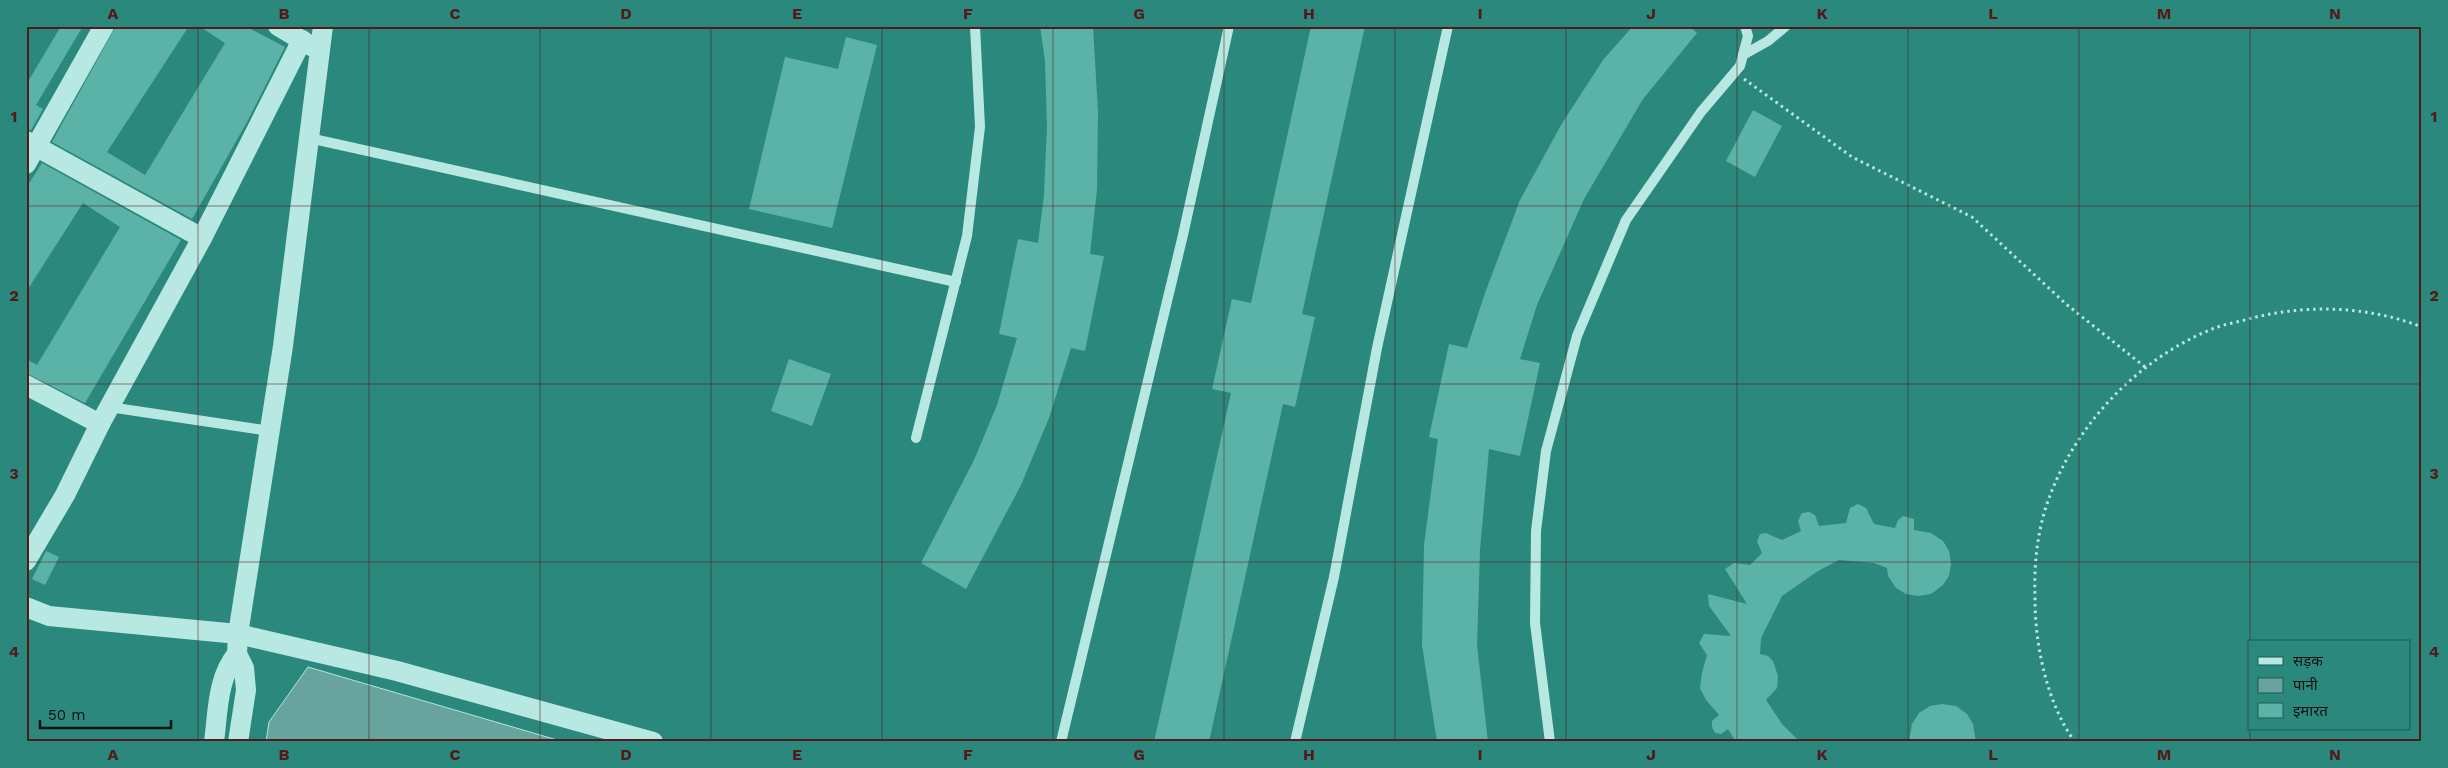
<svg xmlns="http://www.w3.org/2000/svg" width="2448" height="768" viewBox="0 0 2448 768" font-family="'Work Sans','Noto Sans Devanagari',sans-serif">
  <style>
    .water { fill: #68a49d; stroke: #ade8df }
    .building { fill: #5bb3a8 }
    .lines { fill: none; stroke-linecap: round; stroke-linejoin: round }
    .path { stroke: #b8e8e2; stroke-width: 3; stroke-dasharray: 2.5 4; stroke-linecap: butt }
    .service { stroke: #b8e8e2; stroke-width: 10 }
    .minor { stroke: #b8e8e2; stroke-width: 20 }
    .grid { fill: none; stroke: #561919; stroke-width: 1; stroke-opacity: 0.55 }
    .neatline { fill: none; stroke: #561919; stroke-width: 2 }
    .grid-label { font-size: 16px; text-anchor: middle; font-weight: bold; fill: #561919 }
  </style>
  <rect width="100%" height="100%" fill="#2b887d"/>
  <path class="water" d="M 308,667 L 564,742 L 266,742 L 269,722 Z"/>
  <g class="building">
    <path d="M 61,26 L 83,26 L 36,105 L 43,109 L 31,130 L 26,129 L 26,85 Z"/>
    <path d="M 116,26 L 189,26 L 107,152 L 145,175 L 225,43 L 199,26 L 245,26 L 285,47 L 247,122 L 192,219 L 52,142 Z"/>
    <path d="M 1040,26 L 1093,26 L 1098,112 L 1097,189 L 1090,254 L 1104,256 L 1085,351 L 1071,348 L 1049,418 L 1021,485 L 966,589 L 921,563 L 974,460 L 997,405 L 1017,338 L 999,334 L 1018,239 L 1038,243 L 1044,195 L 1047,126 L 1045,61 Z"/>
    <path d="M 1311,26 L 1365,26 L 1302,314 L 1315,317 L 1295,407 L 1283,404 L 1209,742 L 1154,742 L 1231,393 L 1212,389 L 1232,299 L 1251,303 Z"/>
    <path d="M 1633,26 L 1689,26 L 1697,33 L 1643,99 L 1584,199 L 1537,305 L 1520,359 L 1540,363 L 1520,456 L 1489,449 L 1480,550 L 1477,645 L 1488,742 L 1437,742 L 1422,645 L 1424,545 L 1438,439 L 1429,437 L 1449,344 L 1467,348 L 1485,293 L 1520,200 L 1561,125 L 1603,60 Z"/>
    <path d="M 846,37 L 877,45 L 832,228 L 749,209 L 785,57 L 838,69 Z"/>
    <path d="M 1753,110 L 1782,126 L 1755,177 L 1726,161 Z"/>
    <path d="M 42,163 L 181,240 L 85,403 L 26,373 L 26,359 L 37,365 L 120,227 L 83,203 L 26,292 L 26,188 Z"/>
    <path d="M 789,359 L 831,374 L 812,426 L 771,411 Z"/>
    <path d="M 1858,504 L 1866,508 L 1874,524 L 1895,528 L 1898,520 L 1903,516 L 1914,519 L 1914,530 L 1931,533 L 1943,541 L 1949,551 L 1951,564 L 1949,576 L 1943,585 L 1931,594 L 1918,596 L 1906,594 L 1896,588 L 1888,576 L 1887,568 L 1874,563 L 1839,560 L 1818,571 L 1782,596 L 1761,638 L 1760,654 L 1768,656 L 1773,661 L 1778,676 L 1777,688 L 1766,700 L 1782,724 L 1800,742 L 1736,742 L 1728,729 L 1721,734 L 1715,733 L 1712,727 L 1712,721 L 1719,715 L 1706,700 L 1700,688 L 1702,673 L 1707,655 L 1699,643 L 1704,634 L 1731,636 L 1709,606 L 1708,594 L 1747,604 L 1725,569 L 1734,563 L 1750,565 L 1762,553 L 1757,541 L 1760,534 L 1766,533 L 1782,540 L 1801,531 L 1798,521 L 1802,513 L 1809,512 L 1815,515 L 1819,526 L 1846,523 L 1850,508 Z"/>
    <path d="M 46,551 L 59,557 L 45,585 L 32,579 Z"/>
    <path d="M 1942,704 L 1956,706 L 1967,714 L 1973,724 L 1976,742 L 1909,742 L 1912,724 L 1919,713 L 1930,706 Z"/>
  </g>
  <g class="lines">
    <g class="path">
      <path d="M 1744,79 L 1852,157 L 1972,217 L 2066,304 L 2145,367"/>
      <path d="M 2075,742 C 2047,704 2035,645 2035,599 C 2034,571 2036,544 2043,517 C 2066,434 2133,361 2212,329 C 2224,324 2239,322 2252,318 C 2308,304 2368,306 2422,327"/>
    </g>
    <g class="service">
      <path d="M 1743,55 L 1768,41 L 1786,26"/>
      <path d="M 309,138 L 956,282"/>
      <path d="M 109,407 L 270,431"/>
      <path d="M 916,438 L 967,236 L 980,127 L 975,26"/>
      <path d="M 1061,742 L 1183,235 L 1229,26"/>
      <path d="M 1295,742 L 1334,577 L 1377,348 L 1448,26"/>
      <path d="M 1550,742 L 1535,623 L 1536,531 L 1546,451 L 1577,336 L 1626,220 L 1701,112 L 1740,66 L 1748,36 L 1745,26"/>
    </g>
    <g class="minor">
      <path d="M 278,26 L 313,47"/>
      <path d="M 26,141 L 202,238"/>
      <path d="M 26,164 L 104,26"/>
      <path d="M 26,385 L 100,424 L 65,495 L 26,561"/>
      <path d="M 100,424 L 202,238 L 302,40"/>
      <path d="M 26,607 L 49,616 L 238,634 L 397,671 L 653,742"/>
      <path d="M 214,742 C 218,712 217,678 237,654"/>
      <path d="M 238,742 L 246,690 L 244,668 L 237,654 L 238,634 L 283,346 L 323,26"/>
    </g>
  </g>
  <path class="grid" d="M 198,26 L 198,742M 369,26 L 369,742M 540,26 L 540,742M 711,26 L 711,742M 882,26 L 882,742M 1053,26 L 1053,742M 1224,26 L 1224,742M 1395,26 L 1395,742M 1566,26 L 1566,742M 1737,26 L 1737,742M 1908,26 L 1908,742M 2079,26 L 2079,742M 2250,26 L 2250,642M 26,206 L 2422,206M 26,384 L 2422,384M 26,562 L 2422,562M 2250,729 L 2250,742"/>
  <rect width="2448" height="768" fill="none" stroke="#2b887d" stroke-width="55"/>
  <rect x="2248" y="640" width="162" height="90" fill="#2b887d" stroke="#215852"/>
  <rect x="2258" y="657" width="25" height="8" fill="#b8e8e2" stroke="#215852"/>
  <text x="2293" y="666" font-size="15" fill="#111111">सड़क</text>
  <rect x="2258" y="678" width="25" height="15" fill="#68a49d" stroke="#215852"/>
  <text x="2293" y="690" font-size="15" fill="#111111">पानी</text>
  <rect x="2258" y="703" width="25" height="15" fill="#5bb3a8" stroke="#215852"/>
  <text x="2293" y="716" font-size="15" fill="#111111">इमारत</text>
  <path d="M40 720v8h131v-8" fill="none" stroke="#111111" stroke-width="2.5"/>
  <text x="48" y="720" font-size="15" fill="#111111" stroke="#2b887d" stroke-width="4" paint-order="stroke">50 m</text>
  <rect x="28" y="28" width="2392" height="712" class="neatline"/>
  <g class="grid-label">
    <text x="113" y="19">A</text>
    <text x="284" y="19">B</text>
    <text x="455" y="19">C</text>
    <text x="626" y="19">D</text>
    <text x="797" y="19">E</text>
    <text x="968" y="19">F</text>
    <text x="1139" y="19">G</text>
    <text x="1309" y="19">H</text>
    <text x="1480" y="19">I</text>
    <text x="1651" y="19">J</text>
    <text x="1822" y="19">K</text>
    <text x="1993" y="19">L</text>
    <text x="2164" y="19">M</text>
    <text x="2335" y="19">N</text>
    <text x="14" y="122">1</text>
    <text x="2434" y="122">1</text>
    <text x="14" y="301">2</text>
    <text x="2434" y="301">2</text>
    <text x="14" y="479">3</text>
    <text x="2434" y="479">3</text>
    <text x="14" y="657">4</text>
    <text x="2434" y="657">4</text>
    <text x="113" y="760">A</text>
    <text x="284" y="760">B</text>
    <text x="455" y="760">C</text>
    <text x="626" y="760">D</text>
    <text x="797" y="760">E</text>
    <text x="968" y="760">F</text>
    <text x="1139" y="760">G</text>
    <text x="1309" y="760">H</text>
    <text x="1480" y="760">I</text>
    <text x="1651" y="760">J</text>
    <text x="1822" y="760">K</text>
    <text x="1993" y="760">L</text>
    <text x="2164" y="760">M</text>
    <text x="2335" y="760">N</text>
  </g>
</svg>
